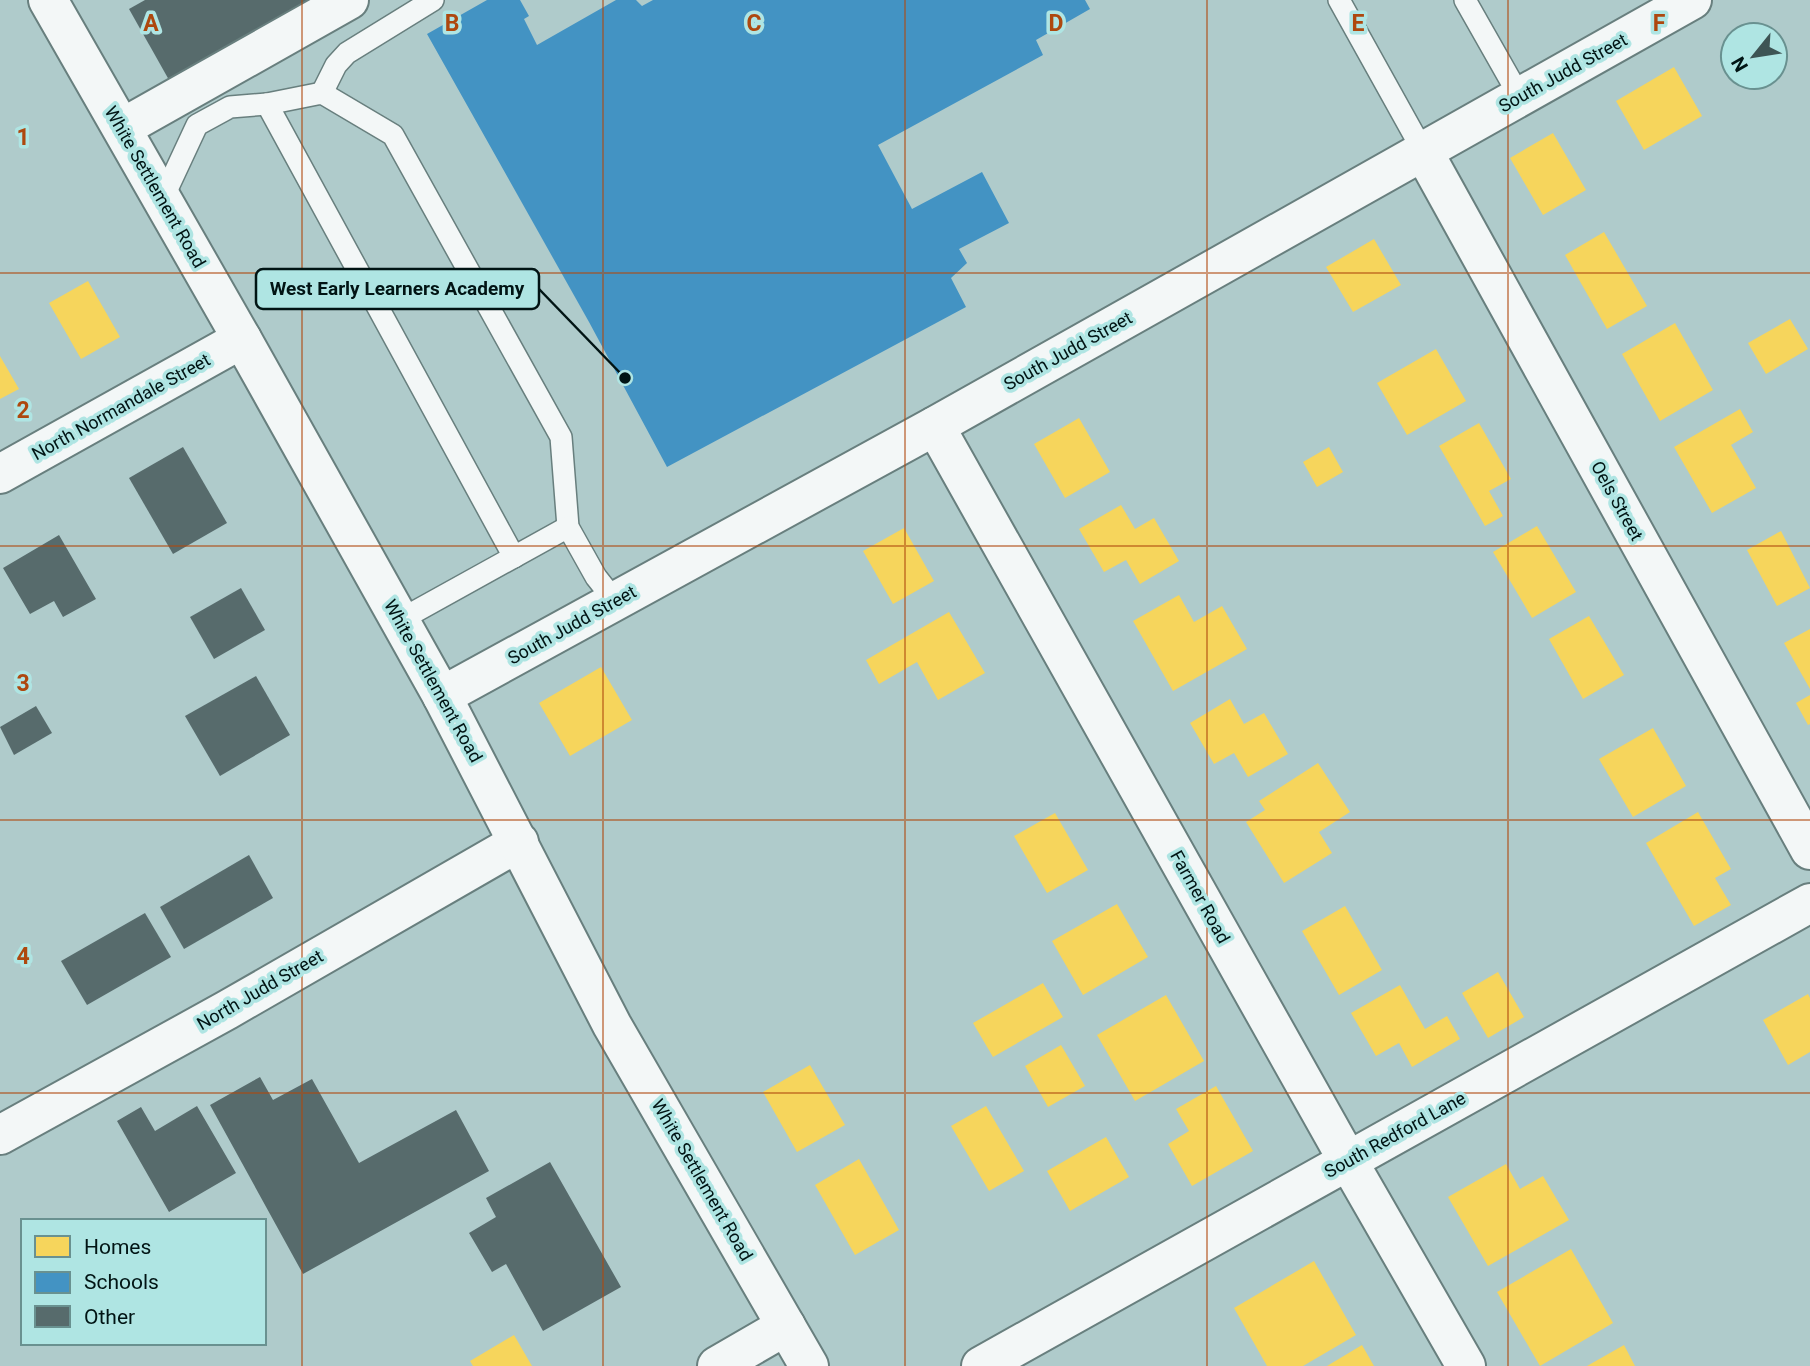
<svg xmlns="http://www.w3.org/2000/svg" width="1810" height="1366" viewBox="0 0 1810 1366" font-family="Roboto,sans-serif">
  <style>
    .homes { fill: #f6d55c }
    .schools { fill: #4393c3 }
    .building { fill: #576b6c }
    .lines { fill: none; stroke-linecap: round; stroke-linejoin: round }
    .lane-casing { stroke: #687f7e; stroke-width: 24 }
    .street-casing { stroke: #687f7e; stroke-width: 42 }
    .secondary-casing { stroke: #687f7e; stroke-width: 42 }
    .lane { stroke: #f3f7f7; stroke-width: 21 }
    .street { stroke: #f3f7f7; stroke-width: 38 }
    .secondary { stroke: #f3f7f7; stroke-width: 38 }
    .grid { fill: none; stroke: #ae480e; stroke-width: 2; stroke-opacity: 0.55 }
    .labels { text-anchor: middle; stroke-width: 7; stroke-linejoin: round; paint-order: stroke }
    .street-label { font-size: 18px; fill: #011414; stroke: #afe5e3 }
    .grid-label { font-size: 23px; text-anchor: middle; font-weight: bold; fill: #ae480e; stroke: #afe5e3; stroke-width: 7; stroke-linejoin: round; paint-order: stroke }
    .leader { fill: none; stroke: #011414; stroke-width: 2.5 }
    .callout-dot { fill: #011414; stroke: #afe5e3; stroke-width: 2.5 }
    .callout { fill: #afe5e3; stroke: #011414; stroke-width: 2.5 }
    .callout-label { font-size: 19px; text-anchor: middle; font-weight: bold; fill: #011414 }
  </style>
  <rect width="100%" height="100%" fill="#afcbcb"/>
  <g class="homes">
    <path d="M 1674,67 L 1702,116 L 1644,150 L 1616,101 Z"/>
    <path d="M 1553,133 L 1586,190 L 1543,215 L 1510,158 Z"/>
    <path d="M 1604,232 L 1647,306 L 1607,329 L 1565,255 Z"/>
    <path d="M 1374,239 L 1401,285 L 1353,312 L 1326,267 Z"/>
    <path d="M 88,281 L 120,337 L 81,359 L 49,303 Z"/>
    <path d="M 1790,319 L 1808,349 L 1766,374 L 1748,343 Z"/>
    <path d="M 1675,323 L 1713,390 L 1660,421 L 1622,354 Z"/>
    <path d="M 1436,349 L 1466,401 L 1407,435 L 1377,383 Z"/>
    <path d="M 0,356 L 19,389 L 0,399 Z"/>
    <path d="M 1740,409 L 1753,432 L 1731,445 L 1756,488 L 1712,513 L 1674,447 Z"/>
    <path d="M 1079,418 L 1110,472 L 1065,498 L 1034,444 Z"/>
    <path d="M 1479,423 L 1511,479 L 1489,491 L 1503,516 L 1485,526 L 1439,446 Z"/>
    <path d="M 1329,447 L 1343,472 L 1317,487 L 1303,462 Z"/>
    <path d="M 1121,505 L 1135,529 L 1154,518 L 1179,561 L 1140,584 L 1126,560 L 1104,572 L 1079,529 Z"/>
    <path d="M 1537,526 L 1576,592 L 1532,618 L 1493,552 Z"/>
    <path d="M 904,528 L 934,581 L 893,604 L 863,551 Z"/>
    <path d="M 1781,531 L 1810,588 L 1777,606 L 1747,550 Z"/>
    <path d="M 1179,595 L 1194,622 L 1222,606 L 1247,649 L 1173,691 L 1133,621 Z"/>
    <path d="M 949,612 L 985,673 L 938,700 L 917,662 L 879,684 L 866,660 Z"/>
    <path d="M 1589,616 L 1624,675 L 1583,699 L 1549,639 Z"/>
    <path d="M 1810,629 L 1810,689 L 1784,643 Z"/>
    <path d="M 601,667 L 632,720 L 570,756 L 539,703 Z"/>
    <path d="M 1810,695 L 1810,724 L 1808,725 L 1796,703 Z"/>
    <path d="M 1230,699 L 1244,724 L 1264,713 L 1288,754 L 1248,777 L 1234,753 L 1214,764 L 1190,723 Z"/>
    <path d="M 1653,728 L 1686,786 L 1633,817 L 1599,759 Z"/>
    <path d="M 1318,763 L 1350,812 L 1319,832 L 1332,853 L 1284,883 L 1246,822 L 1265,810 L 1259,801 Z"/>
    <path d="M 1698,812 L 1731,869 L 1715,878 L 1731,905 L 1694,926 L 1646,843 Z"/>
    <path d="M 1055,813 L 1088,870 L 1047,893 L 1014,836 Z"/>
    <path d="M 1117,904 L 1148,957 L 1083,995 L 1052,941 Z"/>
    <path d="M 1345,906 L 1382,970 L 1339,995 L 1302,931 Z"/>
    <path d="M 1498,972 L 1524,1017 L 1488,1038 L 1462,993 Z"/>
    <path d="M 1043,983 L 1063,1017 L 993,1057 L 973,1023 Z"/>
    <path d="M 1400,985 L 1425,1029 L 1447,1016 L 1460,1039 L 1412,1067 L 1399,1043 L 1376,1056 L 1351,1013 Z"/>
    <path d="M 1808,994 L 1810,998 L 1810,1052 L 1788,1065 L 1763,1020 Z"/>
    <path d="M 1166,995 L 1204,1061 L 1135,1101 L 1097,1035 Z"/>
    <path d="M 1061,1045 L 1085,1086 L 1048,1107 L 1025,1066 Z"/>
    <path d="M 810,1065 L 845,1125 L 797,1152 L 763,1092 Z"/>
    <path d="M 1216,1086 L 1253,1151 L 1192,1186 L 1168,1144 L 1189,1131 L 1176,1109 Z"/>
    <path d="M 986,1106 L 1024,1171 L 989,1191 L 951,1126 Z"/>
    <path d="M 1106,1137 L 1129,1177 L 1070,1211 L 1047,1171 Z"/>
    <path d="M 859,1159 L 899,1230 L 855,1255 L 815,1185 Z"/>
    <path d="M 1506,1164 L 1520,1189 L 1543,1176 L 1569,1220 L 1488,1266 L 1448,1197 Z"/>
    <path d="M 1571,1249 L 1613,1323 L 1540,1366 L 1497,1292 Z"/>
    <path d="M 1314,1261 L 1356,1335 L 1303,1366 L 1267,1366 L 1234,1308 Z"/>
    <path d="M 514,1335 L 532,1366 L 473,1366 L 470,1361 Z"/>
    <path d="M 1362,1345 L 1374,1366 L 1327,1366 Z"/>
    <path d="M 1624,1345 L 1635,1366 L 1587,1366 Z"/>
  </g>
  <path class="schools" d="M 487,0 L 520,0 L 529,16 L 524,19 L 537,45 L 616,0 L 636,0 L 642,6 L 653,0 L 1085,0 L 1090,9 L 1036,40 L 1043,55 L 878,145 L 912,209 L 982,172 L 1009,223 L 959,249 L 967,263 L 951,278 L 966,307 L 667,467 L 589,322 L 427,34 Z"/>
  <g class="building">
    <path d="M 145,0 L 310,0 L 169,80 L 129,9 Z"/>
    <path d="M 183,447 L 227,523 L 173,554 L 129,478 Z"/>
    <path d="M 59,535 L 96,599 L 63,617 L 54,601 L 30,614 L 3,568 Z"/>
    <path d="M 241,588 L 265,630 L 214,659 L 190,617 Z"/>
    <path d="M 256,676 L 290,735 L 220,776 L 185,716 Z"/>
    <path d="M 36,706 L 52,733 L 14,755 L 0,727 Z"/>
    <path d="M 249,855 L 273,898 L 184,949 L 160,907 Z"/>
    <path d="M 145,913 L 171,957 L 87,1005 L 61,961 Z"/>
    <path d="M 260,1077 L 273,1100 L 312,1079 L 359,1163 L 456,1110 L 489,1171 L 303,1274 L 210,1105 Z"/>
    <path d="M 197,1106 L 236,1173 L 169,1212 L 117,1121 L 141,1107 L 155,1131 Z"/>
    <path d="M 550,1162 L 621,1287 L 543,1331 L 506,1264 L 492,1272 L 469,1233 L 496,1217 L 486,1198 Z"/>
  </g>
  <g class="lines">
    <defs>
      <g id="lane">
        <path d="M 1339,0 L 1423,151"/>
        <path d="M 1465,0 L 1520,97"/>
        <path d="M 322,93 L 336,65 L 347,53 L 433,0"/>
        <path d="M 267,104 L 514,557"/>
        <path d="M 162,200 L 197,125 L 230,107 L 267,104 L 322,93 L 393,135 L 561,437 L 568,527 L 596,577 L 615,601"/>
        <path d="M 400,620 L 568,527"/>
      </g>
      <g id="street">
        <path d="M 122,128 L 349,0"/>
        <path d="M 1423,151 L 1810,850"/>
        <path d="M 935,426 L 1348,1161 L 1466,1366"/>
        <path d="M 0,474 L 242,339"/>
        <path d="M 442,696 L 935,426 L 1692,0"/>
        <path d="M 0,1135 L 227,1010 L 519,842"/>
        <path d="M 717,1366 L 786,1326"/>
        <path d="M 981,1366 L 1810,903"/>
      </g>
      <path id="secondary" d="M 48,0 L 242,339 L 442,696 L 612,1025 L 809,1366"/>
    </defs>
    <use href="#lane" class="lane-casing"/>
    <use href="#street" class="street-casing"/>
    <use href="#secondary" class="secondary-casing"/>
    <use href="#lane" class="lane"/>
    <use href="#street" class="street"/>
    <use href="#secondary" class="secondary"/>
  </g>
  <path class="grid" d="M 302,0 L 302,1366M 603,0 L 603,1366M 905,0 L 905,1366M 1207,0 L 1207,1366M 1508,0 L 1508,1366M 0,273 L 1810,273M 0,546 L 1810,546M 0,820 L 1810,820M 0,1093 L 1810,1093"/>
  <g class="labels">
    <g class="street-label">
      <text transform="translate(1563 73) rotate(-29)" y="6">South Judd Street</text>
      <text transform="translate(155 187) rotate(60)" y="6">White Settlement Road</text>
      <text transform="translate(1068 351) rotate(-29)" y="6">South Judd Street</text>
      <text transform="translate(121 407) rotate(-29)" y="6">North Normandale Street</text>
      <text transform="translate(1617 501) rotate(61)" y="6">Oels Street</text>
      <text transform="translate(572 625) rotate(-29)" y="6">South Judd Street</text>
      <text transform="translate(433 681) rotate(61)" y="6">White Settlement Road</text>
      <text transform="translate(1200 897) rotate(61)" y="6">Farmer Road</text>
      <text transform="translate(260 990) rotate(-30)" y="6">North Judd Street</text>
      <text transform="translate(1395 1135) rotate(-29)" y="6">South Redford Lane</text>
      <text transform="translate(702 1180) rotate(60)" y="6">White Settlement Road</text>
    </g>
  </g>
  <g class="grid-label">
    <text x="151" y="31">A</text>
    <text x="452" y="31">B</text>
    <text x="754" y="31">C</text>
    <text x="1056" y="31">D</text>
    <text x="1358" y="31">E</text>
    <text x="1659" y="31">F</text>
    <text x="23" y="145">1</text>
    <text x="23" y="418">2</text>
    <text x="23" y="691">3</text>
    <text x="23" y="964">4</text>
  </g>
  <path class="leader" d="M625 378L539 289"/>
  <circle class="callout-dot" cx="625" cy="378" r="7"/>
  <rect class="callout" x="256" y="269" width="283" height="40" rx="7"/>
  <g class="callout-label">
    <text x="397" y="295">West Early Learners Academy</text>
  </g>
  <rect x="21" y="1219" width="245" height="126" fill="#afe5e3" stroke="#699190" stroke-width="2"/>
  <rect x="35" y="1236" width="35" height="21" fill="#f6d55c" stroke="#699190" stroke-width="2"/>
  <text x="84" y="1254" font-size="21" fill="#011414">Homes</text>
  <rect x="35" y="1272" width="35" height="21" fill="#4393c3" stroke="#699190" stroke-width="2"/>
  <text x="84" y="1289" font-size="21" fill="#011414">Schools</text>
  <rect x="35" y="1306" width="35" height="21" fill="#576b6c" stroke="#699190" stroke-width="2"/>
  <text x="84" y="1324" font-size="21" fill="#011414">Other</text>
  <g transform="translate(1754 56) rotate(240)"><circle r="33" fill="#afe5e3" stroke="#699190" stroke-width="2"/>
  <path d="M0-5L12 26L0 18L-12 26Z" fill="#3e5454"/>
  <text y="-10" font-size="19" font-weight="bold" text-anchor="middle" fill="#011414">N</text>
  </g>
</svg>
